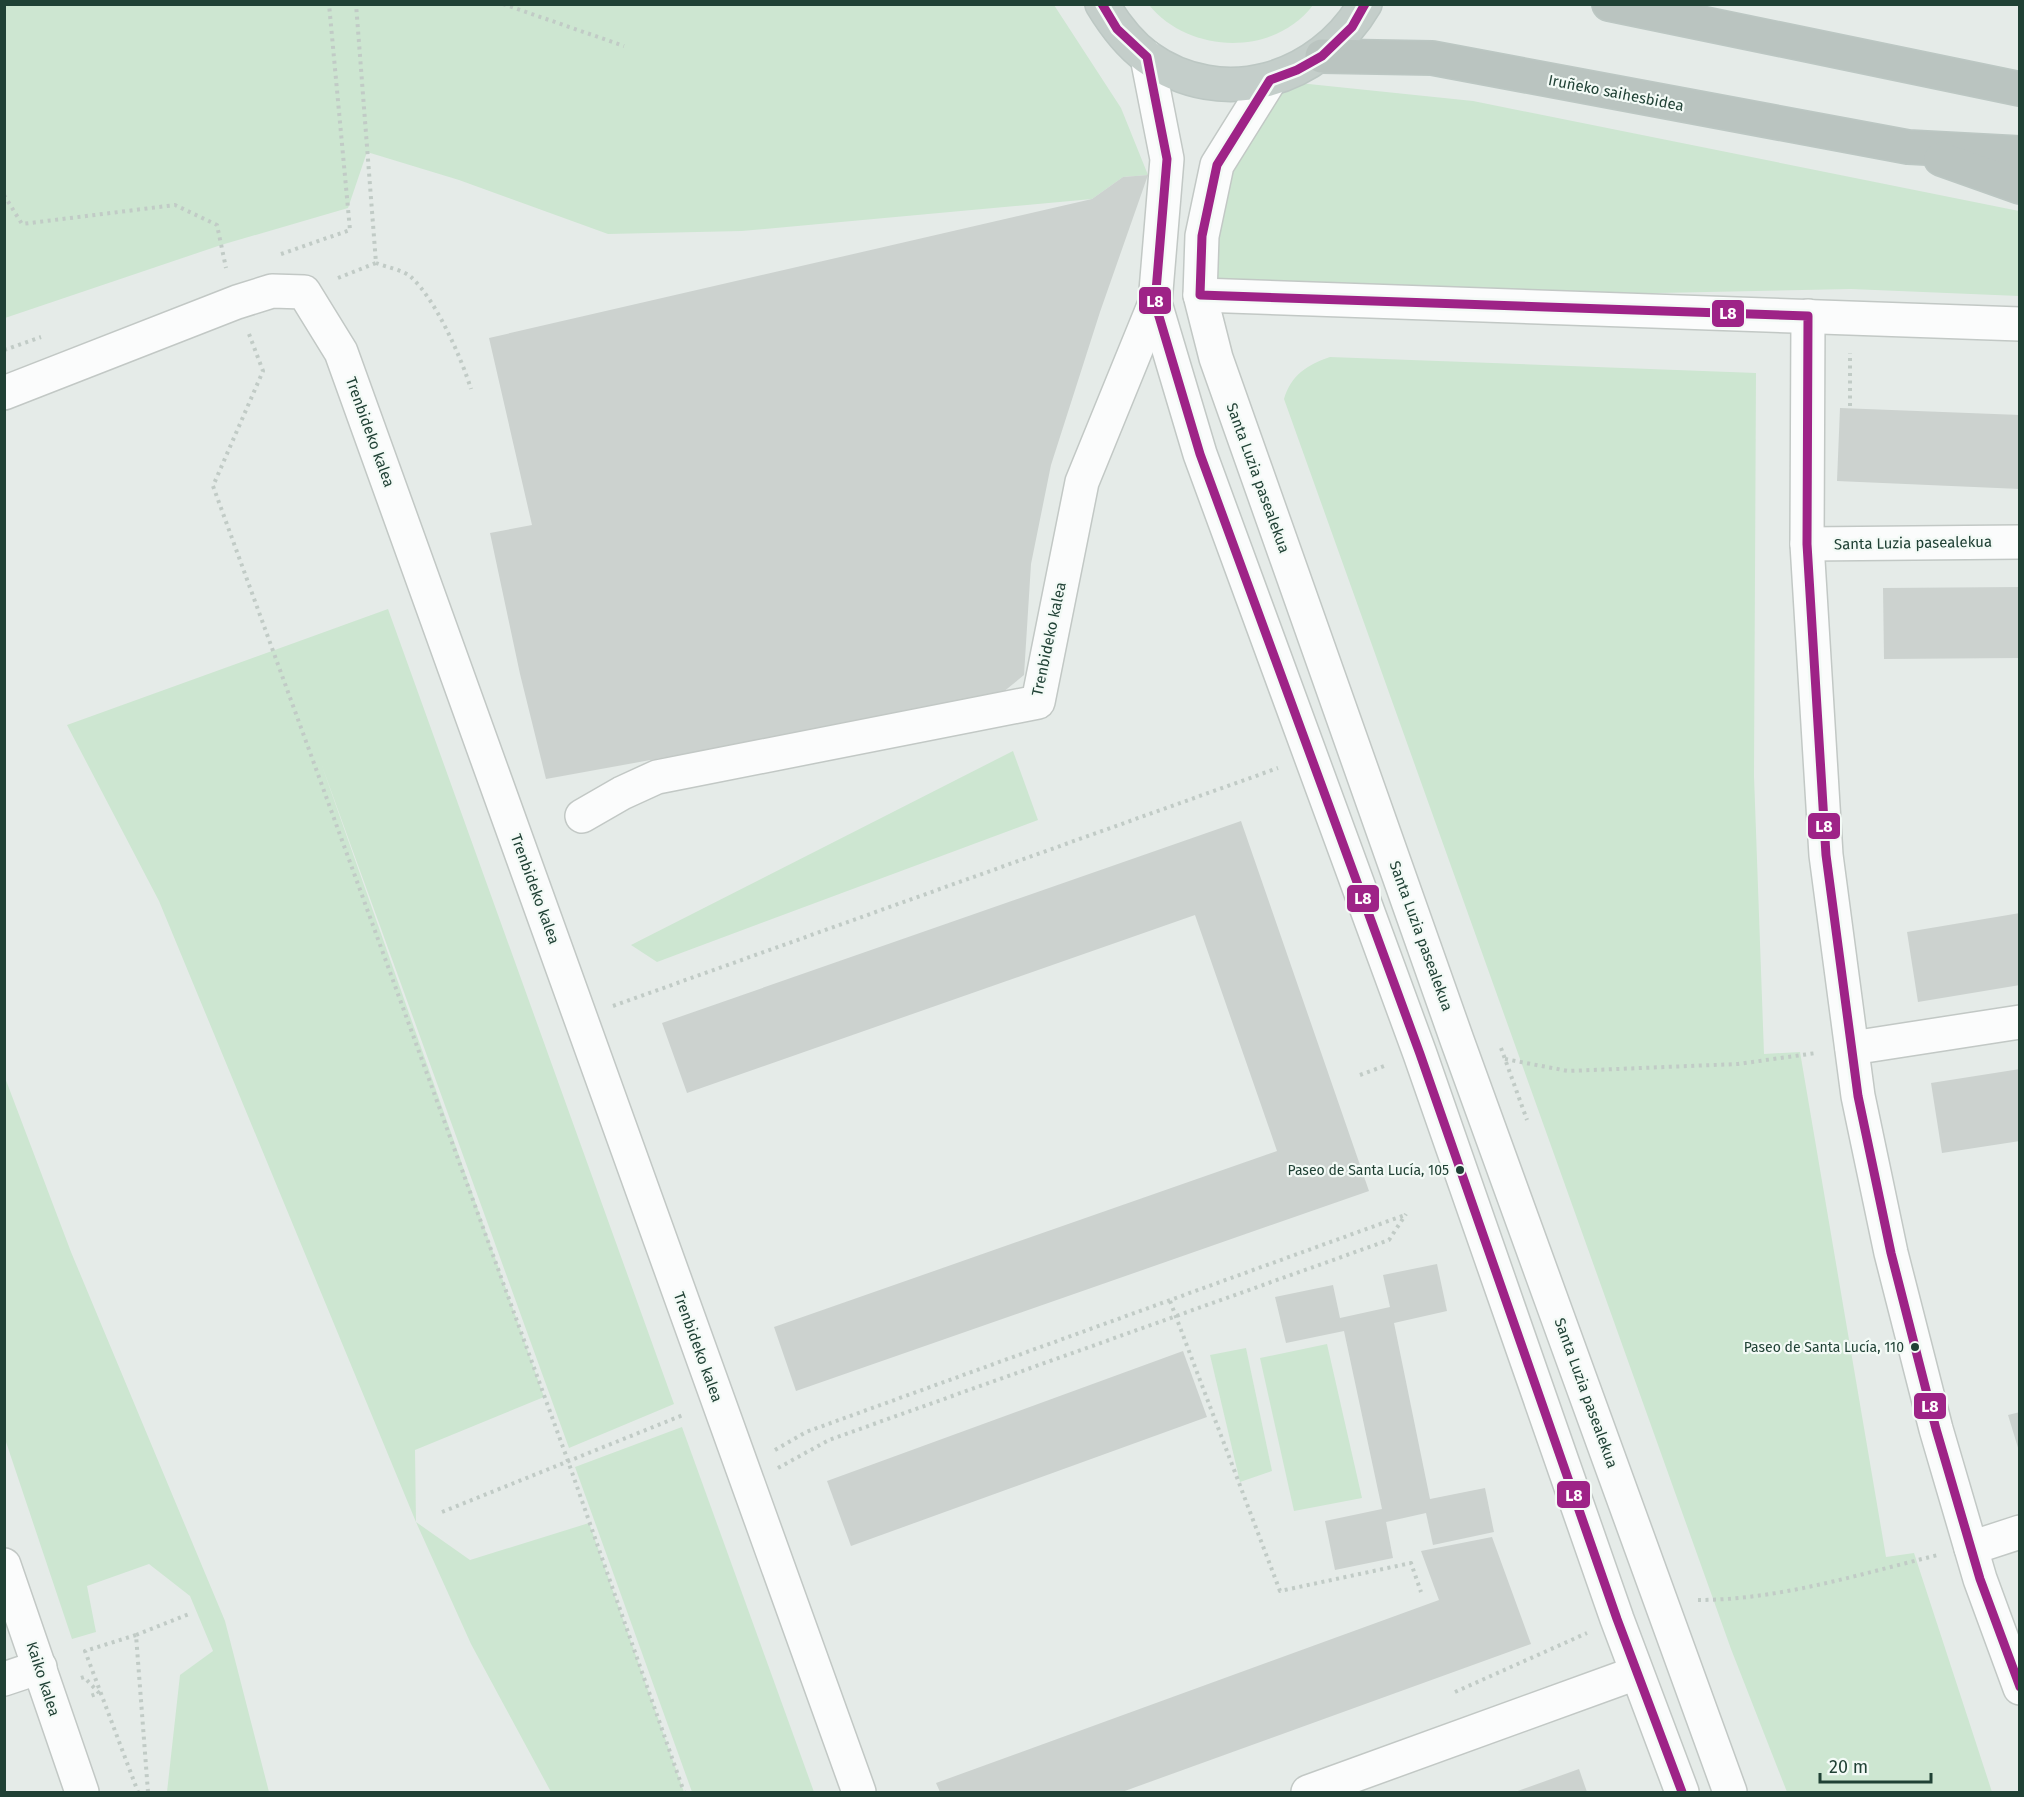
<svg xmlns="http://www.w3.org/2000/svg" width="2024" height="1797" viewBox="0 0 2024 1797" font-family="'Fira Sans',sans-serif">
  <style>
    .green { fill: #cde6d1 }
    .building { fill: #ccd2cf }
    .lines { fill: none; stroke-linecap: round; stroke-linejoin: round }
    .pedestrian-casing { stroke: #c2c8c5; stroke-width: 36 }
    .minor-casing { stroke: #c2c8c5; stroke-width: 36 }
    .trunk-casing { stroke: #bcc7c3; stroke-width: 36 }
    .motorway-casing { stroke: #bcc7c3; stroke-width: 36 }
    .path { stroke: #c1cbc6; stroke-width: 4; stroke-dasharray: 3 4.5; stroke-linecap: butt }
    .pedestrian { stroke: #fbfcfc; stroke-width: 33 }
    .minor { stroke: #fbfcfc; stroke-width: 33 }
    .trunk { stroke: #c4ceca; stroke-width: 33 }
    .motorway { stroke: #bac4c0; stroke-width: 33 }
    .bus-1-casing { stroke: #f3faf6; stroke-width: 14 }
    .bus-1 { stroke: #9e2387; stroke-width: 9 }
    .bus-dot { fill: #204135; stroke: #f3faf6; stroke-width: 2 }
    .labels { text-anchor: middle; stroke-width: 4.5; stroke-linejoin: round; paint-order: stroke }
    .bus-label { font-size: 14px; fill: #204135; stroke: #f3faf6; text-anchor: end }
    .street-label { font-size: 15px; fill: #204135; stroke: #f3faf6 }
    .line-badge { stroke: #f3faf6; stroke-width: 2 }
    .badge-label { font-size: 16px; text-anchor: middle; font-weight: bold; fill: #fff }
  </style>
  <rect width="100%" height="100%" fill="#e5ebe8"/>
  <g class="green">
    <path d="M 4,5 L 1054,5 L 1121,108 L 1148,175 L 1123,177 L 1092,199 L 742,231 L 608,234 L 459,180 L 367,152 L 348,208 L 221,245 L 5,318 Z"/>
    <path d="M 1149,5 L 1313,5 C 1274,57 1189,54 1149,5 Z"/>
    <path d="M 1270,80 L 1473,101 L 2019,211 L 2019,296 L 1851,289 L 1311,300 L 1200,295 L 1202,236 Z"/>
    <path d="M 1330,357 L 1756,373 L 1754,776 L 1764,1054 L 1800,1052 L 1886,1557 L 1914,1553 L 1992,1792 L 1787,1792 L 1731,1649 L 1284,399 C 1291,375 1307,365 1330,357 Z"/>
    <path d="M 388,609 L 674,1404 L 569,1448 L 321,763 L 544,1397 L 415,1450 L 416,1522 L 470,1560 L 589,1523 L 684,1792 L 551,1792 L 471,1644 L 416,1522 L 159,901 L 67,725 Z"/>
    <path d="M 1013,751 L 1038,820 L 657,962 L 631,945 Z"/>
    <path d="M 4,1075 L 71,1252 L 225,1621 L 269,1792 L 167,1792 L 180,1675 L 213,1651 L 190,1596 L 149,1564 L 87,1586 L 96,1632 L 72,1639 L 5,1439 Z"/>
    <path d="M 1327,1344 L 1362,1498 L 1294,1511 L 1260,1358 Z"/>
    <path d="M 1246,1348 L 1272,1471 L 1240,1482 L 1210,1355 Z"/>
    <path d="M 682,1427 L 814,1792 L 692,1792 L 575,1467 Z"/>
  </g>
  <g class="building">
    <path d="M 1148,175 L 1100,312 L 1051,465 L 1031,564 L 1024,675 L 997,697 L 546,779 L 520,674 L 490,533 L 532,525 L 489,338 L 1092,199 L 1123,177 Z"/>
    <path d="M 1840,408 L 2020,415 L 2020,489 L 1837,481 Z"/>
    <path d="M 2020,587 L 2020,658 L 1884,659 L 1883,588 Z"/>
    <path d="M 1241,821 L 1369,1191 L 796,1391 L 774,1327 L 1277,1151 L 1195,915 L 687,1093 L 662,1023 Z"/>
    <path d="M 2020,913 L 2020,985 L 1918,1002 L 1907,932 Z"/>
    <path d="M 2020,1069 L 2020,1141 L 1942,1153 L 1931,1083 Z"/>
    <path d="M 1437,1264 L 1447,1311 L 1394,1323 L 1430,1499 L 1485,1488 L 1494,1532 L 1433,1545 L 1426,1513 L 1386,1522 L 1393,1558 L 1335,1570 L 1325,1521 L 1382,1509 L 1344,1331 L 1286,1343 L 1275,1297 L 1333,1285 L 1340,1318 L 1390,1307 L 1383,1275 Z"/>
    <path d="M 1183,1351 L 1207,1417 L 851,1546 L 827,1481 Z"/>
    <path d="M 2020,1412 L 2020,1451 L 2019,1451 L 2008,1415 Z"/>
    <path d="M 1492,1537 L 1531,1644 L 1122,1792 L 940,1792 L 936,1783 L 1439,1600 L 1421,1551 Z"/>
    <path d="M 1579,1769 L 1587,1792 L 1515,1792 Z"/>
  </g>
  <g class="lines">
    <defs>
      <g id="pedestrian">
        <path d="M 1807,544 L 2020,542"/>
        <path d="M 1852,1048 L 2020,1022"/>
        <path d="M 1971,1548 L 2020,1532"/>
      </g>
      <g id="minor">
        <path d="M 1147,57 L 1167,159 L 1155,303 L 1200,454 L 1420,1054 L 1617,1619 L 1682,1792"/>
        <path d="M 1270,80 L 1217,165 L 1202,236 L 1200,295 L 1216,358 L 1457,1040 L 1730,1792"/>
        <path d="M 1200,295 L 2020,324"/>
        <path d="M 1808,316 L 1807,544 L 1826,855 L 1858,1096 L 1891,1253 L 1936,1429 L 1980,1579 L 2020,1688"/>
        <path d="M 4,393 L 237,302 L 272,291 L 304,292 L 341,352 L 859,1792"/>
        <path d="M 582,816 L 622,793 L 657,777 L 1038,702 L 1082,482 L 1155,303"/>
        <path d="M 4,1565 L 82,1792"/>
        <path d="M 4,1679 L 40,1667"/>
        <path d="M 1308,1792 L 1636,1673"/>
      </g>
      <path id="trunk" d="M 1102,4 C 1114,24 1128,43 1147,57 C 1222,111 1320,81 1365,4"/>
      <g id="motorway">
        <path d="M 1609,4 L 2020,89"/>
        <path d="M 1322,56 L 1432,58 L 1908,147 L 2020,153"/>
        <path d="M 1941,159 L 2020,187"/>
      </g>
    </defs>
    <use href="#pedestrian" class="pedestrian-casing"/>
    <use href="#minor" class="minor-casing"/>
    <use href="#trunk" class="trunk-casing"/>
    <use href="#motorway" class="motorway-casing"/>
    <g class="path">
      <path d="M 503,4 L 624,46"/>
      <path d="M 4,195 L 22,224 L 175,205 L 217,225 L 226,268"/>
      <path d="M 281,254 L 350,230 L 329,4"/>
      <path d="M 376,263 C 386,267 403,270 411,277 C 436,300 461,357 471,389"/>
      <path d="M 338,278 L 376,263 L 356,4"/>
      <path d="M 249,334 L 263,371 L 213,486 L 568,1461 L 684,1792"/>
      <path d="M 4,350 L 41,337"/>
      <path d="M 1850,406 L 1850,353"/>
      <path d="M 613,1006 L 1278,768"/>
      <path d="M 1501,1048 L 1527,1120"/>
      <path d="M 1505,1059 L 1568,1071 L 1738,1064 L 1816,1053"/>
      <path d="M 1360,1075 L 1387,1065"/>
      <path d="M 1170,1301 L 1280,1591 L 1411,1563 L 1421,1592"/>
      <path d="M 775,1450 L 806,1432 L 1405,1215"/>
      <path d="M 778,1468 L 829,1440 L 1389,1240 L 1406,1214"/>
      <path d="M 442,1512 L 683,1415"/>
      <path d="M 1698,1600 C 1779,1600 1860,1574 1938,1555"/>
      <path d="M 136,1635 L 85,1651 L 138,1792"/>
      <path d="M 81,1678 L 84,1677 L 99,1693 L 88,1697"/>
      <path d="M 1455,1692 L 1587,1633"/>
      <path d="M 148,1792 L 136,1635 L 189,1614"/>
    </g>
    <use href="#pedestrian" class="pedestrian"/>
    <use href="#minor" class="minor"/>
    <use href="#trunk" class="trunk"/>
    <use href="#motorway" class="motorway"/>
    <defs>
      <g id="bus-1">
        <path d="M 1102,4 L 1117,29 L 1147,57 L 1167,159 L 1155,303 L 1200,454 L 1420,1054 L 1617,1619 L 1682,1792"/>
        <path d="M 1365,4 L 1352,27 L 1322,56 L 1297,70 L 1270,80 L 1217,165 L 1202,236 L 1200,295 L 1808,316 L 1807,544 L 1826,855 L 1858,1096 L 1891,1253 L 1936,1429 L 1980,1579 L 2020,1687"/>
      </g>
    </defs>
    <use href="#bus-1" class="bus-1-casing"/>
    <use href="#bus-1" class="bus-1"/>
  </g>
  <g class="bus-dot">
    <circle cx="1460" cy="1170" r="5"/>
    <circle cx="1915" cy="1347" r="5"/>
  </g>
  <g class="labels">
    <g class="bus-label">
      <text x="1449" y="1175">Paseo de Santa Lucía, 105</text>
      <text x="1904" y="1352">Paseo de Santa Lucía, 110</text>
    </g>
    <g class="street-label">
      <text transform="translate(1616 93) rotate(11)" y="5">Iruñeko saihesbidea</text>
      <text transform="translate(370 432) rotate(70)" y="5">Trenbideko kalea</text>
      <text transform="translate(1258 478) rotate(70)" y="5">Santa Luzia pasealekua</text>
      <text transform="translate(1913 543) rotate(-1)" y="5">Santa Luzia pasealekua</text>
      <text transform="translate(1049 639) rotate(-78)" y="5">Trenbideko kalea</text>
      <text transform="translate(535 889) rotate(70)" y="5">Trenbideko kalea</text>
      <text transform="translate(1421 936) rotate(70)" y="5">Santa Luzia pasealekua</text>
      <text transform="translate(698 1347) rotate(70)" y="5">Trenbideko kalea</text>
      <text transform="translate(1586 1393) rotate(70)" y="5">Santa Luzia pasealekua</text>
      <text transform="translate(43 1679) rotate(72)" y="5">Kaiko kalea</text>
    </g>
  </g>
  <g class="line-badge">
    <rect x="1138" y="286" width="34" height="29" rx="6" fill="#9e2387"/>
    <rect x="1711" y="299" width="34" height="29" rx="6" fill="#9e2387"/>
    <rect x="1807" y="812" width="34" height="28" rx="6" fill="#9e2387"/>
    <rect x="1346" y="884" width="34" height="29" rx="6" fill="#9e2387"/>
    <rect x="1913" y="1392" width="34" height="28" rx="6" fill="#9e2387"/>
    <rect x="1556" y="1480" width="35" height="29" rx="6" fill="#9e2387"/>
  </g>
  <g class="badge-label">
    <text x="1155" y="307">L8</text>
    <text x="1728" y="319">L8</text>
    <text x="1824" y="832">L8</text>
    <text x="1363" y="904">L8</text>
    <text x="1930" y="1412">L8</text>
    <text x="1574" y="1501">L8</text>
  </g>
  <rect width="2024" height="1797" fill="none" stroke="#204135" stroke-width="12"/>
  <path d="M1820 1773v9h111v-9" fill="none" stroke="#204135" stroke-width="3"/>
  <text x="1829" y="1773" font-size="18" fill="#204135" stroke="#f3faf6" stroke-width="4.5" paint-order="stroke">20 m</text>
</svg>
